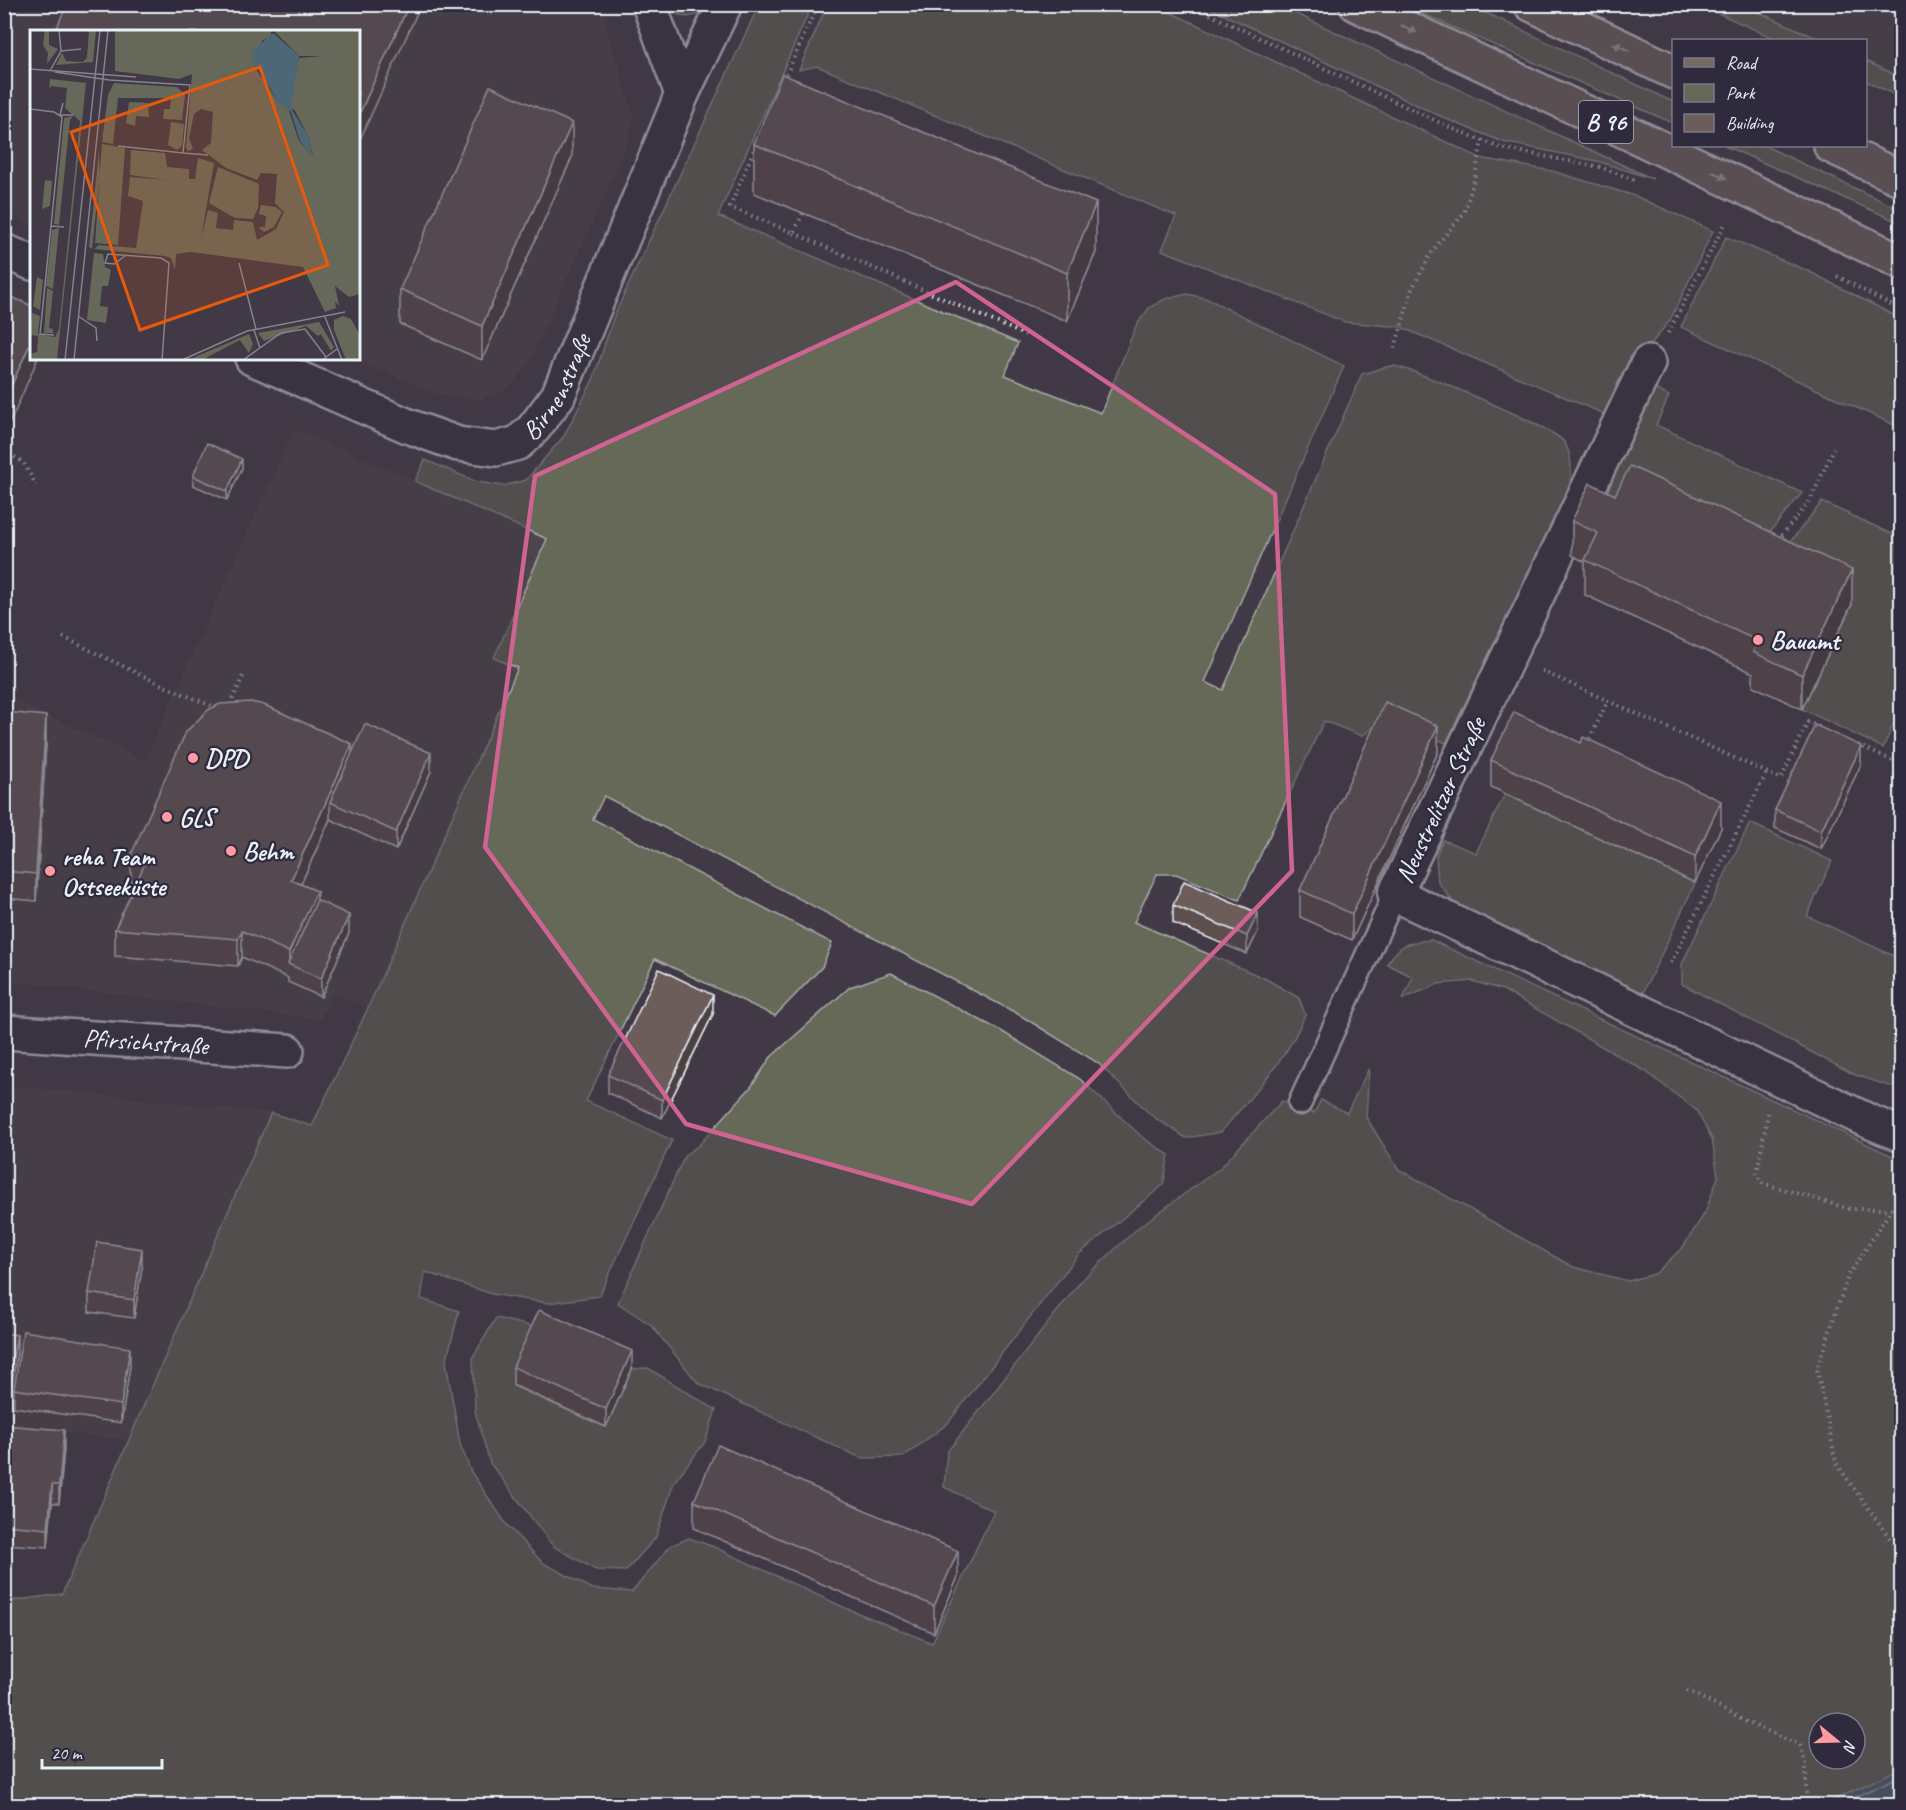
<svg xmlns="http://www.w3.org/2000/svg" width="1906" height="1810" viewBox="0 0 1906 1810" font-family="Caveat,sans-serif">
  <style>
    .built { fill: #4e444c }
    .green { fill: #666859; stroke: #a7aca8; stroke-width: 1.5; fill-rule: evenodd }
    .water { fill: #4e6777; stroke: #8c9eab; stroke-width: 1.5 }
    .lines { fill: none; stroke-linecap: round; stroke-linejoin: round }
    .shore { stroke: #aabac4; stroke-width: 1.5 }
    .service-casing { stroke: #e8f1f8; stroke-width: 27 }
    .minor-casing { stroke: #e8f1f8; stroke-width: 38 }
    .primary-casing { stroke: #e8f1f8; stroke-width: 38 }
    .path { stroke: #e8f1f8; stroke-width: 4; stroke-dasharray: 1.5 4.5; stroke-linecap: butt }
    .service { stroke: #2f2a3d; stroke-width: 22 }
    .minor { stroke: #2f2a3d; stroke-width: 33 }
    .primary { stroke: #756964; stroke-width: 33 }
    .wall { fill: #5d504d; stroke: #e8f1f8; stroke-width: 1.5 }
    .shaded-wall { fill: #4c413f; stroke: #e8f1f8; stroke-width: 1.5 }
    .building { fill: #6c5d5a; stroke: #e8f1f8; stroke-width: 1.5 }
    .oneway { fill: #babbbd }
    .marked { fill: none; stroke: #cf6492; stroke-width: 4.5; stroke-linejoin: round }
    .poi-dot { fill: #ff9aa2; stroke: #2f2a3d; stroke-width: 2 }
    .labels { text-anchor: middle; stroke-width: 4.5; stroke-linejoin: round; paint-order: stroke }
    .shield { fill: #2f2a3d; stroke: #b0b5c0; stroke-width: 1.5 }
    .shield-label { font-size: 24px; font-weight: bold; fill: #e8f1f8 }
    .street-label { font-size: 26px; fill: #e8f1f8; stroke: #2f2a3d }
    .poi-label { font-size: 26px; font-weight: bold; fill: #e8f1f8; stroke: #2f2a3d; text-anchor: start }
    .inset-road { fill: none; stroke: #84838d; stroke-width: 1.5 }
    .view { fill: #e8590c; fill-opacity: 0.15; stroke: #e8590c; stroke-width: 3 }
    .inset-edge { fill: none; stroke: #e8f1f8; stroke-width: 3 }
  </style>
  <rect width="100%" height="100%" fill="#413946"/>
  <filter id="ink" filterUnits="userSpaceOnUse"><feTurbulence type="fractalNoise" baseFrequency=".0167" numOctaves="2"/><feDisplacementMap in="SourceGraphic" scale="12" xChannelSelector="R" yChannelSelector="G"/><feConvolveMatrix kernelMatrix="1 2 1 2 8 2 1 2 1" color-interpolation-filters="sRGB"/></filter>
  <g filter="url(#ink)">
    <g class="built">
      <path d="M 5,5 L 602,5 L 609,36 L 634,117 L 627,144 L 526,369 L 505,390 L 479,400 L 439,394 L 354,359 L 358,358 L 358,32 L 32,32 L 31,223 L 5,212 Z"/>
      <path d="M 1700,5 L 1901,5 L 1901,98 L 1866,81 L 1866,40 L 1778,40 Z"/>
      <path d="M 294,429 L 548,539 L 494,657 L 518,668 L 368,1008 L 333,992 L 320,1019 L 5,980 L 5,696 L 145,761 Z"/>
      <path d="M 5,1085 L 271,1113 L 129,1440 L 5,1426 Z"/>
    </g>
    <g class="green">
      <path d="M 668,5 L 712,5 C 699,18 680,23 668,5 Z"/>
      <path d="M 759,5 L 812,5 L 718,216 L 1018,343 L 1005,375 L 1101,413 L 1136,326 L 1149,308 L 1165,299 L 1187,294 L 1208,299 L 1344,366 L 1205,682 L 1223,690 L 1362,374 C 1371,372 1384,366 1393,366 C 1411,367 1556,429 1564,442 C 1573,456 1571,472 1570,487 L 1446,743 L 1386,717 L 1362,736 L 1324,721 L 1239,900 L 1176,874 L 1157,874 L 1134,922 L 1266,979 L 1299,998 L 1305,1014 C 1290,1057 1250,1097 1221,1132 L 1186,1138 L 1152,1116 L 1098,1063 L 1018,1014 L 604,796 L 593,819 L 832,943 L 822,967 L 775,1016 L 655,959 L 586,1101 L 672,1140 L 599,1296 L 548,1303 L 492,1294 L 425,1272 L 421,1299 L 459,1311 L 446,1362 L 460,1444 L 471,1472 L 506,1524 L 543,1563 L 593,1589 L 632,1592 L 670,1546 L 689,1538 L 714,1547 L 843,1607 L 932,1643 L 994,1511 L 944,1487 L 947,1452 L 1081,1281 L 1139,1227 L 1220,1168 L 1282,1101 L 1314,1113 L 1321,1100 L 1347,1113 L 1369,1068 L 1366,1117 L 1398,1169 L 1573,1267 L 1628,1281 L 1655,1274 L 1683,1247 L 1705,1213 L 1718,1177 L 1712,1139 L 1696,1110 L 1645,1071 L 1503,990 L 1472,981 L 1438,984 L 1403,999 L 1413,977 L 1387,964 C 1400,944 1407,942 1431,940 L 1901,1160 L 1901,1768 L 1823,1805 L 5,1805 L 4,1602 L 62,1594 L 271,1113 L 312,1126 L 368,1008 L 518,668 L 494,658 L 547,539 L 415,481 L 425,460 L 477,482 L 503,486 L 526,480 L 564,436 L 593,380 L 614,316 ZM 1819,1723 L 1855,1723 L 1855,1759 L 1819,1759 Z"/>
      <path d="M 827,5 L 1155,5 L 1480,158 L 1552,171 L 1635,196 L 1713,231 L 1670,320 L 1640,358 L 1611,417 L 1401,327 L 1345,322 L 1162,250 L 1176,216 L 817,66 L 799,70 Z"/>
      <path d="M 1203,5 L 1277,5 L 1653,179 L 1597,161 L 1503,142 L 1451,121 Z"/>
      <path d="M 1402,5 L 1470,5 L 1673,102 L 1673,123 Z"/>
      <path d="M 1700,5 L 1743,5 L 1821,40 L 1778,40 Z"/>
      <path d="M 1866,61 L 1901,78 L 1901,98 L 1866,81 Z"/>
      <path d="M 1725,146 L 1765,146 L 1901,210 L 1901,223 Z"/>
      <path d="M 1726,237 L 1808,271 L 1901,319 L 1901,428 L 1681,327 Z"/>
      <path d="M 1651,387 L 1669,396 L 1656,425 L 1802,493 L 1750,556 L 1590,518 Z"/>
      <path d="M 1822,502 L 1901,538 L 1901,729 L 1893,725 L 1883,748 L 1802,709 L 1852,604 L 1771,566 Z"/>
      <path d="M 1505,794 L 1695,883 L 1643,993 L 1456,906 L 1438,882 L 1436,856 L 1443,840 L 1476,853 Z"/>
      <path d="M 1750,823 L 1832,861 L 1807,916 L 1898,958 L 1901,951 L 1901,1085 L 1889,1086 L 1853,1074 L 1682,984 L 1682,964 Z"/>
      <path d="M 891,973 L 1001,1031 L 1080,1079 L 1143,1138 L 1169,1155 L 1163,1185 L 1079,1254 L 947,1424 L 903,1457 L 861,1458 L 698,1383 L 651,1325 L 618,1303 L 685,1155 L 699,1145 L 751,1087 L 771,1057 L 850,987 Z"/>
      <path d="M 496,1318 L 539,1328 L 513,1386 L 605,1427 L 632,1369 L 648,1368 L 716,1410 L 705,1442 L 674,1482 L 656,1537 L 626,1571 L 596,1570 L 553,1546 L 490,1463 L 475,1411 L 473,1357 Z"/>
    </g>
    <path class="water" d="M 1901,1768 L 1901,1805 L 1823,1805 L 1833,1801 Z"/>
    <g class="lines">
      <path class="shore" d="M 1837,1806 L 1902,1775"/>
      <defs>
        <path id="service" d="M 1300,1103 L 1395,894"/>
        <g id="minor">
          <path d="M 649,4 L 682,94"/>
          <path d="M 4,251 L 32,263"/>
          <path id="s1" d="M 252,358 L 408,426 L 458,444 L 496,449 L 518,443 L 534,428 L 558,396 L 682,94 L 725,4"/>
          <path d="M 1648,363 L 1395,894 L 1866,1120 L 1902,1135"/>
          <path id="s2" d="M 4,1032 L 287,1051"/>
        </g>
        <g id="primary">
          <path d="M 1356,4 L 1902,262"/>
          <path d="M 1531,4 L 1674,72"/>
          <path d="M 1831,146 L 1902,179"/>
        </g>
      </defs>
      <use href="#service" class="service-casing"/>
      <use href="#minor" class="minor-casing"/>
      <use href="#primary" class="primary-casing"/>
      <g class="path">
        <path d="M 1188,4 L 1451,128 L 1501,148 L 1600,167 L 1637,181"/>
        <path d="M 784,80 L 818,4"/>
        <path d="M 756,145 L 730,207 L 794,233 L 803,213"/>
        <path d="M 794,233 L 1025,335"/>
        <path d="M 1837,276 L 1902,311"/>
        <path d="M 1668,333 L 1726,222"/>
        <path d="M 1395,348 L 1412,289 L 1433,250 L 1464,213 L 1475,177 L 1482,140"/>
        <path d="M 4,451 L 23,462 L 36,485"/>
        <path d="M 1778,540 L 1810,501 L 1834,448"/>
        <path d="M 63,637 L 162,685 L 217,708"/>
        <path d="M 1542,671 L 1781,779 L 1808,722 L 1819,727"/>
        <path d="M 230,705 L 243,676"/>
        <path d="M 1587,744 L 1608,701"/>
        <path d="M 1858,745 L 1902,765"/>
        <path d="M 1671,963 L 1767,772"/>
        <path d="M 1768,1113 L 1757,1173 L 1762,1183 L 1850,1209 L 1891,1209 L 1902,1218"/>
        <path d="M 1902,1193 L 1848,1276 L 1817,1369 L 1836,1463 L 1891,1540 L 1902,1551"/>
        <path d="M 1687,1690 L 1744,1721 L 1800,1745 L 1806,1763 L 1806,1802"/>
      </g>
      <use href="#service" class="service"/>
      <use href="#minor" class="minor"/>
      <use href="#primary" class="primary"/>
    </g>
    <g class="wall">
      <path d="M 754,144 L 1096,252 L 1067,321 L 754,193 Z"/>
      <path d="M 572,157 L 482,360 L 400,324 L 400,289 Z"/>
      <path d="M 4,294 L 32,306 L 10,423 L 4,421 Z"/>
      <path d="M 242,468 L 227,500 L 193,485 L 193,476 Z"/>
      <path d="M 1572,521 L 1852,604 L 1802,709 L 1753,686 L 1753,673 L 1585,595 L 1585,562 L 1572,555 Z"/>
      <path d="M 4,712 L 46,743 L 36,901 L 4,898 Z"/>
      <path d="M 1438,752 L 1352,940 L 1300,917 L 1300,890 Z"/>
      <path d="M 352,754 L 431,771 L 396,850 L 330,819 L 301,884 L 349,933 L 321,997 L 288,982 L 288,978 L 242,957 L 238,966 L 115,956 L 115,929 L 136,883 L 131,881 L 131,855 Z"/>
      <path d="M 1491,760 L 1721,828 L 1695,883 L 1491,787 Z"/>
      <path d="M 1861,764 L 1821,849 L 1775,828 L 1775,810 Z"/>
      <path d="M 1173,905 L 1258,931 L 1247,954 L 1173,923 Z"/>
      <path d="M 713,1014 L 662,1118 L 608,1093 L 608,1075 Z"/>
      <path d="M 142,1267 L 134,1318 L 89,1312 L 89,1293 Z"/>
      <path d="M 4,1333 L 17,1353 L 8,1405 L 4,1404 Z"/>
      <path d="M 130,1366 L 121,1423 L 14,1407 L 14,1389 Z"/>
      <path d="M 513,1367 L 632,1369 L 606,1427 L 513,1385 Z"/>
      <path d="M 4,1425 L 64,1448 L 59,1503 L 52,1503 L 48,1547 L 4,1544 Z"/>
      <path d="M 694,1501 L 958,1577 L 934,1633 L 694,1528 Z"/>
    </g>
    <g class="shaded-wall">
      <path d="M 409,4 L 421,4 L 358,144 L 358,117 Z"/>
      <path d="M 572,123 L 572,157 L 482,360 L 482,326 Z"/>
      <path d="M 1096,203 L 1096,252 L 1067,321 L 1067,273 Z"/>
      <path d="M 32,339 L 32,358 L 38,358 L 10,423 L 10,389 Z"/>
      <path d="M 242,459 L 242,468 L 227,500 L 227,491 Z"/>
      <path d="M 1852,570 L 1852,604 L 1802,709 L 1802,675 Z"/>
      <path d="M 46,716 L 46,743 L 36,901 L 36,874 Z"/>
      <path d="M 1438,726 L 1438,752 L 1352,940 L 1352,914 Z"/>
      <path d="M 352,744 L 352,771 L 330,802 L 330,819 L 291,906 L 291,880 Z"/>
      <path d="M 1861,746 L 1861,764 L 1821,849 L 1821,831 Z"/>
      <path d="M 431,753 L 431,771 L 396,850 L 396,832 Z"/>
      <path d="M 1721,801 L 1721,828 L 1695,883 L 1695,857 Z"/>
      <path d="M 317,891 L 317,918 L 289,964 L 289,952 Z"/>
      <path d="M 1258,913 L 1258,931 L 1247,954 L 1247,936 Z"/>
      <path d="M 349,915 L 349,933 L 321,997 L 321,979 Z"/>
      <path d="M 242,931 L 242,957 L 238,966 L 238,939 Z"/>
      <path d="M 713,995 L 713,1014 L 662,1118 L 662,1100 Z"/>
      <path d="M 142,1249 L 142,1267 L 134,1318 L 134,1300 Z"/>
      <path d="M 17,1335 L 17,1353 L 8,1405 L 8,1387 Z"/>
      <path d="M 130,1348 L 130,1366 L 121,1423 L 121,1405 Z"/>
      <path d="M 632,1351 L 632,1369 L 606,1427 L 606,1409 Z"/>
      <path d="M 64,1430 L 64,1448 L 59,1503 L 59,1485 Z"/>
      <path d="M 52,1485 L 52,1503 L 48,1547 L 48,1529 Z"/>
      <path d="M 958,1551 L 958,1577 L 934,1633 L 934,1606 Z"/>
    </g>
    <g class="building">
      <path d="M 67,4 L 409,4 L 358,117 L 358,32 L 55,32 Z"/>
      <path d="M 782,74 L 1096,203 L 1067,273 L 754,144 Z"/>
      <path d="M 490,86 L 572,123 L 482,326 L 400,289 Z"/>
      <path d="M 4,294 L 32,306 L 32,339 L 10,389 L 4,386 Z"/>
      <path d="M 207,443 L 242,459 L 227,491 L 193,476 Z"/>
      <path d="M 1630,466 L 1852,570 L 1802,675 L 1753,652 L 1758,641 L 1585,560 L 1598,533 L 1572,521 L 1590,483 L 1615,495 Z"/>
      <path d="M 251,702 L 264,705 L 352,744 L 291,880 L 317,891 L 289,952 L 242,931 L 238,939 L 115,929 L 146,861 L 131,855 L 186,732 L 208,710 L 220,704 Z"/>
      <path d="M 1385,702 L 1438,726 L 1352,914 L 1300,890 Z"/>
      <path d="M 4,712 L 46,716 L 36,874 L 4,871 Z"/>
      <path d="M 1514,712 L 1581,743 L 1583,737 L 1721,801 L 1695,857 L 1491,760 Z"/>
      <path d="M 365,724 L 431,753 L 396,832 L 330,802 Z"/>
      <path d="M 1815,725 L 1861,746 L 1821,831 L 1775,810 Z"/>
      <path d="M 1184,881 L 1258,913 L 1247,936 L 1173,905 Z"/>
      <path d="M 317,900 L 349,915 L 321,979 L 288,964 Z"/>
      <path d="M 659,969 L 713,995 L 662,1100 L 608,1075 Z"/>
      <path d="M 97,1242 L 142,1249 L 134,1300 L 89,1293 Z"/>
      <path d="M 539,1310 L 632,1351 L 606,1409 L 513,1367 Z"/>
      <path d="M 23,1331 L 130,1348 L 121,1405 L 14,1389 Z"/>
      <path d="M 4,1333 L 17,1335 L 8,1387 L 4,1386 Z"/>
      <path d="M 4,1425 L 64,1430 L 59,1485 L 52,1485 L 48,1529 L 4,1525 Z"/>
      <path d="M 718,1445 L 958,1551 L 934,1606 L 694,1501 Z"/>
    </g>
    <defs><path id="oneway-solid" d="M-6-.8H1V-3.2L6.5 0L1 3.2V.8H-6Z" transform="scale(1.5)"/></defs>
    <g class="oneway">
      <use href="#oneway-solid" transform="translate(1409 29) rotate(25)"/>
      <use href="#oneway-solid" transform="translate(1621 47) rotate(-155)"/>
      <use href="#oneway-solid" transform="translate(1719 175) rotate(25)"/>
    </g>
  </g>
  <path d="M0 0H1906V1810H0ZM 956,282 L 1275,494 L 1292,871 L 972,1204 L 686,1124 L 485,847 L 535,476 Z" fill="#413946" fill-opacity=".55" fill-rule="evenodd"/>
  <path class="marked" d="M 956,282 L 1275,494 L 1292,871 L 972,1204 L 686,1124 L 485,847 L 535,476 Z"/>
  <g class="poi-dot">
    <circle cx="1758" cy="640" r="6"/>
    <circle cx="193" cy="758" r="6"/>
    <circle cx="167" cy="817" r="6"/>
    <circle cx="231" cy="851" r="6"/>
    <circle cx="50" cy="871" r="6"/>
  </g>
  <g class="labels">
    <rect class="shield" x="1579" y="101" width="54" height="42" rx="4.5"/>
    <g class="shield-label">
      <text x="1606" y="130">B 96</text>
    </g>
    <g class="street-label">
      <text dy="9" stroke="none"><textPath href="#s1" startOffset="354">Birnenstraße</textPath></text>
      <text transform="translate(1440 800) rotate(-65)" y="9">Neustrelitzer Straße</text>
      <text dy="9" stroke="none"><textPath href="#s2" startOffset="142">Pfirsichstraße</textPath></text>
    </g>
    <g class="poi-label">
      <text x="1770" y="649">Bauamt</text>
      <text x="205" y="767">DPD</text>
      <text x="179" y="826">GLS</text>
      <text x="243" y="860">Behm</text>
      <text x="62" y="865">reha Team<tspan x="62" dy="30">Ostseeküste</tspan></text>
    </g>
  </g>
  <g transform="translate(30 30)">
    <rect width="330" height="330" fill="#413946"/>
    <path d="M 15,0 L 19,0 L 19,15 L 28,19 L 17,34 L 18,23 L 13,15 ZM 59,0 L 66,0 L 63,32 L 26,35 L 32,23 L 36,31 L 53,32 L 57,28 ZM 85,0 L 241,0 L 241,6 L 232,11 L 225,38 L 249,73 L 263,57 L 269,28 L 292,26 L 269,26 L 243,0 L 330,0 L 330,264 L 319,267 L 305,256 L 309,276 L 305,271 L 306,278 L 295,282 L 273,237 L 161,222 L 146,224 L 145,240 L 141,228 L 135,226 L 64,219 L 69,215 L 106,218 L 113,171 L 98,166 L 100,147 L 137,150 L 100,145 L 101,120 L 135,123 L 137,137 L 159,139 L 159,149 L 165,149 L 168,128 L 184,133 L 171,209 L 178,180 L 188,183 L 186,198 L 203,200 L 204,190 L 223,192 L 227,210 L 246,199 L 254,182 L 245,173 L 247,144 L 231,143 L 227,150 L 196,138 L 172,120 L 181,113 L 183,82 L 171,79 L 164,84 L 159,108 L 163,119 L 158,121 L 156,118 L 162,44 L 149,49 L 85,41 ZM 264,79 L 278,106 L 283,126 L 269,111 L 259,81 ZM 20,49 L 56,53 L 27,330 L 0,330 L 0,324 L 7,322 L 8,306 L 0,305 L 2,283 L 10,286 L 8,304 L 25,307 L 29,299 L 50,91 L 35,78 L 37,58 L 21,56 L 19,59 ZM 84,53 L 147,57 L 155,65 L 152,90 L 133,89 L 134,79 L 140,79 L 141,68 L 88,68 L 83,114 L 72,112 L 78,65 ZM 99,72 L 118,73 L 119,87 L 106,86 L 105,96 L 96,93 ZM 43,86 L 40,90 L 29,195 L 24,194 L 34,88 ZM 141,92 L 154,94 L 152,116 L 147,120 L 138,115 ZM 72,114 L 95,118 L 88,215 L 65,213 ZM 69,122 L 70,145 L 62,219 L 59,217 ZM 188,137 L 229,154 L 228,178 L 223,189 L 205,188 L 179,173 ZM 15,150 L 22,151 L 20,176 L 12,179 ZM 231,175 L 246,177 L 252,182 L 244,197 L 234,202 L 228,197 L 235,197 L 236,186 L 229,184 ZM 29,198 L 23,259 L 16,256 L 22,200 ZM 64,223 L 73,224 L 75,237 L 81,240 L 78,256 L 72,256 L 70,276 L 78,277 L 76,293 L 57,290 ZM 8,240 L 7,247 L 13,250 L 10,280 L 3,276 ZM 17,258 L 23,261 L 19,298 L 23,299 L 23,303 L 14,303 ZM 313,286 L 321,289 L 330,305 L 330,330 L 316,330 L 304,300 L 304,290 ZM 289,292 L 304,317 L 301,321 L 291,304 L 288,306 L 276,296 L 234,311 L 228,303 ZM 219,304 L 223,314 L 219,323 L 210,310 L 172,330 L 158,330 Z" fill="#666859" fill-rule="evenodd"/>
    <path d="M 243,3 L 269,26 L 261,78 L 278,106 L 283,127 L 270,111 L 260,79 L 249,73 L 222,29 L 223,21 Z" fill="#4e6777"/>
    <path class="inset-road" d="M 31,21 L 51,19M 0,39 L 106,47M 20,41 L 31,21 L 29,0M 25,42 L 79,50 L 160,55 L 153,123 L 88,116M 33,73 L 30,85 L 43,85M 0,79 L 24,82 L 32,87 L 21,196 L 34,197M 153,123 L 178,125M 21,196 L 10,304 L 24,305M 95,226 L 84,234 L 75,233 L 78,224 L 131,228 L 139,233 L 132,330M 209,233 L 226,299M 48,286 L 66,298 L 67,311M 295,287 L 312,330M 224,300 L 230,318M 35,330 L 70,0M 44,330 L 78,0M 152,330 L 217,301 L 315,282M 213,330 L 251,303 L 275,299 L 296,327M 292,330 L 307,319"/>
    <path class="view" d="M 230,37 L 298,235 L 110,300 L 41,102 Z"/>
    <rect width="330" height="330" class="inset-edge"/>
  </g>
  <rect width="1906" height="1810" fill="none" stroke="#2f2a3d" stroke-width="24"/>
  <rect x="12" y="12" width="1882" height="1786" fill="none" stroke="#e8f1f8" stroke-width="2" filter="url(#ink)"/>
  <rect x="1672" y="39" width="195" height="108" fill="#2f2a3d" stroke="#797a88" stroke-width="1.5"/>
  <rect x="1684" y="58" width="30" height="9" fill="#756964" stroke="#797a88" stroke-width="1.5"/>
  <text x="1726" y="69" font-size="18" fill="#e8f1f8">Road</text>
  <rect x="1684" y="84" width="30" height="18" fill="#666859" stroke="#797a88" stroke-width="1.5"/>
  <text x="1726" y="99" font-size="18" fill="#e8f1f8">Park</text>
  <rect x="1684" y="114" width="30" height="18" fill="#6c5d5a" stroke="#797a88" stroke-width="1.5"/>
  <text x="1726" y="129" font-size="18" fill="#e8f1f8">Building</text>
  <g transform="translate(1837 1741) rotate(109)"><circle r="28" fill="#2f2a3d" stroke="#797a88" stroke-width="1.5"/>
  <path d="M0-4.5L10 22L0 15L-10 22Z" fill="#ff9aa2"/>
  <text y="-9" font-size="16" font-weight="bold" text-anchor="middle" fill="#e8f1f8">N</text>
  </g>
  <path d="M42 1759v9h120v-9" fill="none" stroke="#e8f1f8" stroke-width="3"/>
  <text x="51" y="1759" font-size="18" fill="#e8f1f8" stroke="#2f2a3d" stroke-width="4.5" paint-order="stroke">20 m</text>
</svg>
